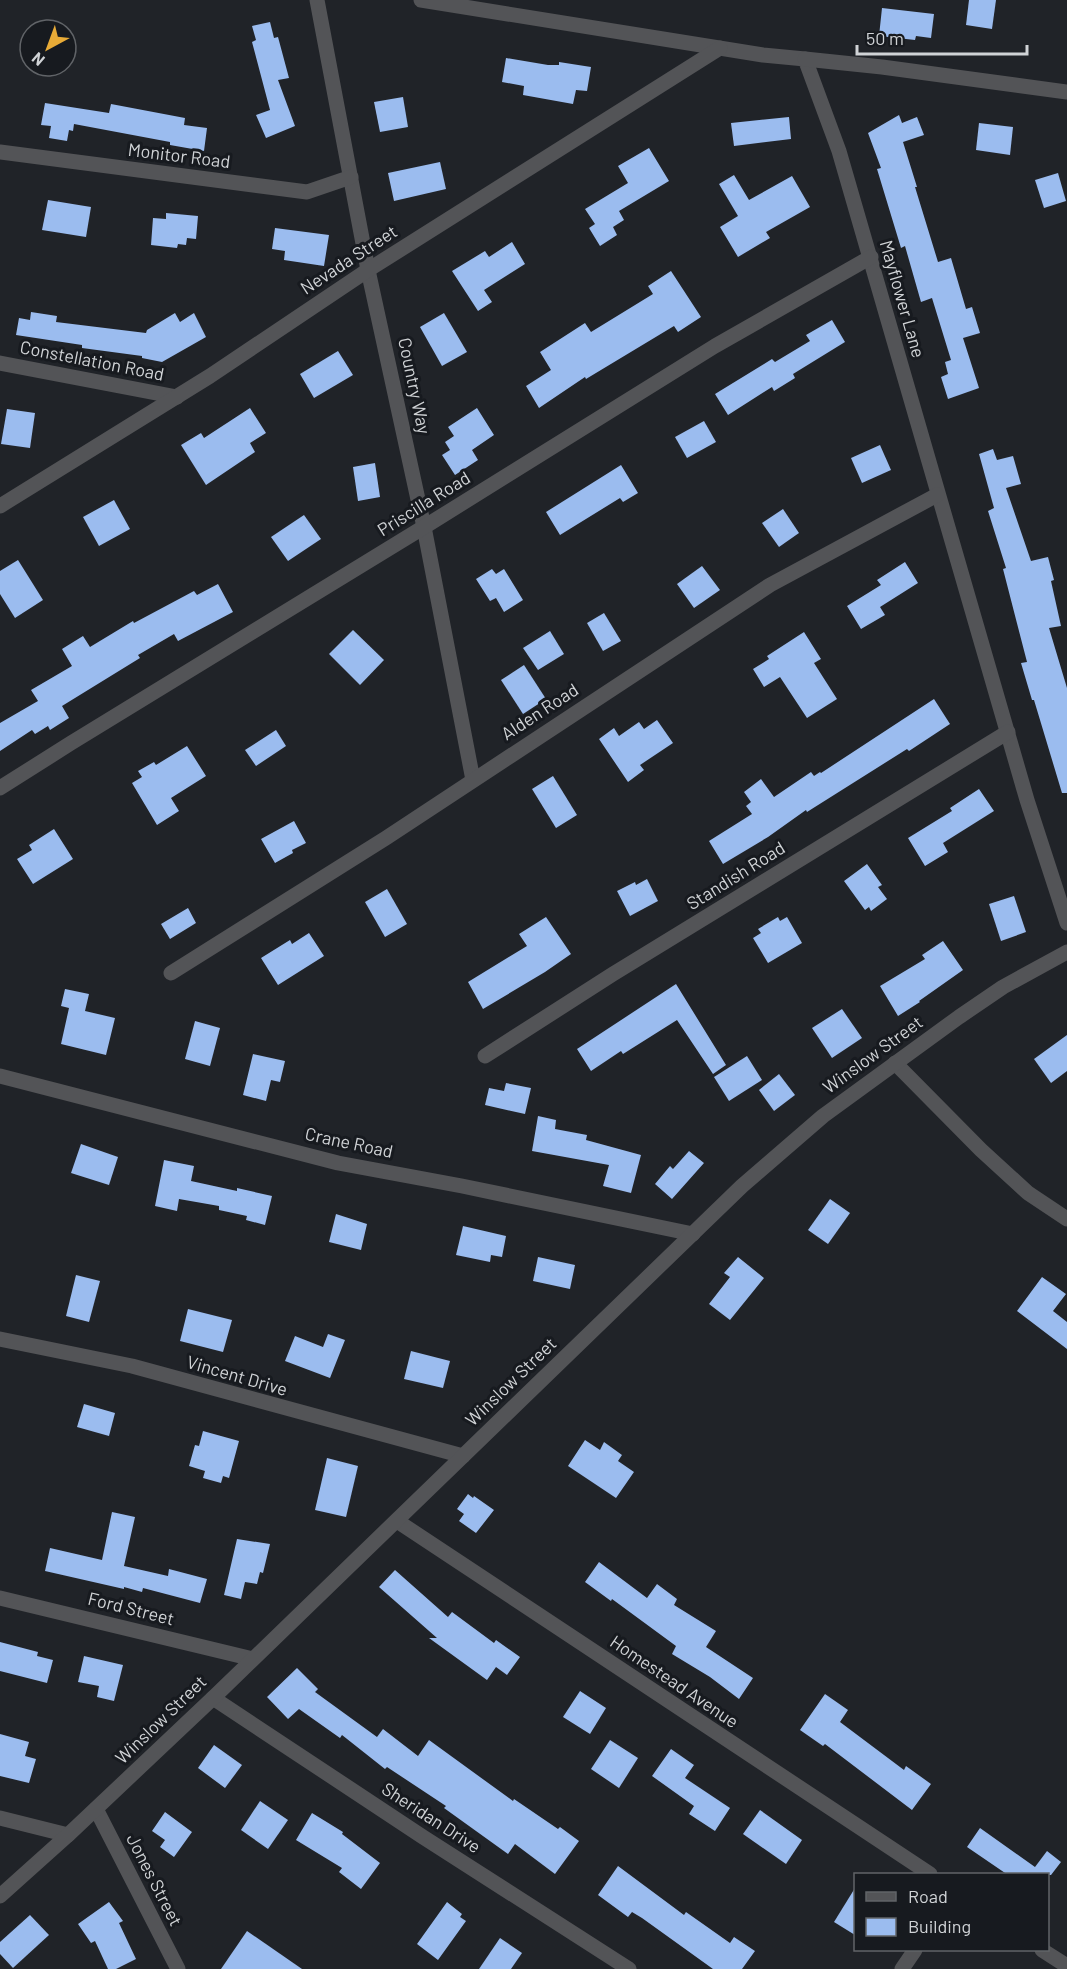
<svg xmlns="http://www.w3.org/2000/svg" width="1067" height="1969" viewBox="0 0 1067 1969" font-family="Barlow,sans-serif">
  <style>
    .building { fill: #9bbcef }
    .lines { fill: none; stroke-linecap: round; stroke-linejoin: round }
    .minor { stroke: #535457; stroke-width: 15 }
    .labels { text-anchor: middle; stroke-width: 6; stroke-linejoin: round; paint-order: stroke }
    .street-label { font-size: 18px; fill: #d0d3d6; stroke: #171a1f }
  </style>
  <rect width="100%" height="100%" fill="#202328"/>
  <g class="building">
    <path d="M 969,0 L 996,0 L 992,29 L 966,25 Z"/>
    <path d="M 882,8 L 934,14 L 931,38 L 916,36 L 915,40 L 879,36 Z"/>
    <path d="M 270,22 L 274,38 L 278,37 L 289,78 L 278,80 L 295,126 L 266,138 L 256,115 L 270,110 L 252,42 L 256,40 L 252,26 Z"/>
    <path d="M 506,58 L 548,65 L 559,65 L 559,62 L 591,67 L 587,91 L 576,90 L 573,104 L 523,95 L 524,86 L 502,82 Z"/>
    <path d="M 403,97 L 408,127 L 380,132 L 374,102 Z"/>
    <path d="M 45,103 L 109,113 L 111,104 L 185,118 L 184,125 L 207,128 L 204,151 L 170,145 L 170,142 L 74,124 L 73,131 L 69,130 L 67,141 L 49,138 L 51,126 L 41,125 Z"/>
    <path d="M 899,115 L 902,123 L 917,117 L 924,135 L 903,142 L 917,187 L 915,187 L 938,262 L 951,258 L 966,309 L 972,307 L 980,333 L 963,338 L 979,388 L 948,399 L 941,377 L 948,374 L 945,362 L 951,360 L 932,298 L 921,302 L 905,246 L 901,248 L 877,169 L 881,168 L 868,133 Z"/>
    <path d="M 789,117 L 791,139 L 734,146 L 731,123 Z"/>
    <path d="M 979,123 L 1013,127 L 1010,155 L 976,150 Z"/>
    <path d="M 649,148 L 669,181 L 619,211 L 624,220 L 613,227 L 617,235 L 600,246 L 589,228 L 595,224 L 585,209 L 628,183 L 618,166 Z"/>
    <path d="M 440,162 L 446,189 L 394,201 L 388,173 Z"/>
    <path d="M 1058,173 L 1066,201 L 1044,208 L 1035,180 Z"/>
    <path d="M 734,175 L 749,200 L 792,176 L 810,207 L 766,232 L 770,238 L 738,257 L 720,227 L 738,216 L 719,184 Z"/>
    <path d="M 48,200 L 91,207 L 86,237 L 42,230 Z"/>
    <path d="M 166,213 L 198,216 L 196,239 L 187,238 L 186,245 L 178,244 L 177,248 L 151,245 L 153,218 L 166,219 Z"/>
    <path d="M 275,228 L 329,235 L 324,266 L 284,260 L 285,251 L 272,249 Z"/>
    <path d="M 512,242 L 525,264 L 484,290 L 492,302 L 478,311 L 452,271 L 485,251 L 489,257 Z"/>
    <path d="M 671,271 L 701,317 L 678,332 L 674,326 L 586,379 L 585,377 L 539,408 L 526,386 L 551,370 L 540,352 L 585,323 L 591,332 L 653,294 L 648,286 Z"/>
    <path d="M 31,312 L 57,316 L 56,322 L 146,333 L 147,330 L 175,313 L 180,322 L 194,313 L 206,337 L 162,362 L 142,358 L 142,356 L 82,348 L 82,345 L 16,335 L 19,318 L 30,320 Z"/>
    <path d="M 444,313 L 467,352 L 442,366 L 420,327 Z"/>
    <path d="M 832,320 L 845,342 L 793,374 L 795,378 L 774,391 L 772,387 L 728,415 L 715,394 L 772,359 L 775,362 L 810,341 L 806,335 Z"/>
    <path d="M 338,351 L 353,375 L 314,398 L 300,374 Z"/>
    <path d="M 250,408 L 266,433 L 250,443 L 255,452 L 206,485 L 181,445 L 201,433 L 204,438 Z"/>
    <path d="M 477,408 L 494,435 L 472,450 L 478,460 L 455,475 L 442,455 L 450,450 L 445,442 L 454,436 L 448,427 Z"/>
    <path d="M 7,409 L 35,413 L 30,448 L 1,444 Z"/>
    <path d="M 704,421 L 716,442 L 687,458 L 675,437 Z"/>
    <path d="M 880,445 L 891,470 L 862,483 L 851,458 Z"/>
    <path d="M 993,449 L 997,460 L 1013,456 L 1021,484 L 1006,488 L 1031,561 L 1048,557 L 1054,580 L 1051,581 L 1061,626 L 1049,628 L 1067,688 L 1067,793 L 1062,793 L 1034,700 L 1032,700 L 1021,663 L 1027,662 L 1003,569 L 1006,568 L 988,511 L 994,508 L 979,454 Z"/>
    <path d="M 375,463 L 380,497 L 358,501 L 353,467 Z"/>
    <path d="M 621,465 L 638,493 L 623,502 L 620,498 L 560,535 L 546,512 Z"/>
    <path d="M 114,500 L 130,529 L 99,546 L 83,517 Z"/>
    <path d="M 783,509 L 799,533 L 779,547 L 762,523 Z"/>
    <path d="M 304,515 L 321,539 L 288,561 L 271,537 Z"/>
    <path d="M 18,560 L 43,600 L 15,618 L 0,594 L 0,571 Z"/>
    <path d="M 905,562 L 918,583 L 880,607 L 885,615 L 861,629 L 847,606 L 881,585 L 877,580 Z"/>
    <path d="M 702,566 L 720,590 L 694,608 L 677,584 Z"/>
    <path d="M 492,569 L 496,574 L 504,569 L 523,600 L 504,612 L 496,598 L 490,601 L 476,579 Z"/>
    <path d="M 218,584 L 233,612 L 178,641 L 174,634 L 138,655 L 140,658 L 62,706 L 69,718 L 50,730 L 48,726 L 35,734 L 32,730 L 0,751 L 0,723 L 38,701 L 31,690 L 72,666 L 62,649 L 83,636 L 90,647 L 133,621 L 134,623 L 194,591 L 197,595 Z"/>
    <path d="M 604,613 L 621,641 L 603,651 L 587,623 Z"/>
    <path d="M 353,630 L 384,660 L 360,685 L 329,654 Z"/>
    <path d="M 550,631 L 564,654 L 538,670 L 523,648 Z"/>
    <path d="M 804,632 L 821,659 L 814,663 L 837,699 L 807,718 L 780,677 L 764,687 L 753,669 L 769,659 L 767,656 Z"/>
    <path d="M 524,665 L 546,699 L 523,714 L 501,680 Z"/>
    <path d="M 934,699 L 950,724 L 909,751 L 907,749 L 807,812 L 806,810 L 768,837 L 723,864 L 709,841 L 752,814 L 746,806 L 751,802 L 744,792 L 761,779 L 774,797 L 811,772 L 814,776 L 820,772 L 821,773 Z"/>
    <path d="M 657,720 L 673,743 L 640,765 L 644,770 L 628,782 L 599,739 L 614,728 L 619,736 L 639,722 L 644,729 Z"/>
    <path d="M 276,730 L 286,746 L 256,766 L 245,750 Z"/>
    <path d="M 187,746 L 206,776 L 171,798 L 179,811 L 157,825 L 132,783 L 142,777 L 138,771 L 154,762 L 156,765 Z"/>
    <path d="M 553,776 L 577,815 L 556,828 L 532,789 Z"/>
    <path d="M 979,789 L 994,811 L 943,843 L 948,852 L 925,866 L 908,838 L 952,811 L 950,808 Z"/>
    <path d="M 294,821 L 306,843 L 292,850 L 293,853 L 275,863 L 261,839 Z"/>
    <path d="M 54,829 L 73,859 L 33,884 L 17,859 L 32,850 L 29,845 Z"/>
    <path d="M 867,864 L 882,885 L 878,887 L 887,899 L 871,911 L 869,907 L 865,910 L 844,881 Z"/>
    <path d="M 647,879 L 658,901 L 630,916 L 617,891 L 635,882 L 636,885 Z"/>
    <path d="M 387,889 L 407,924 L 385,937 L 365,902 Z"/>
    <path d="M 1014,896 L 1026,932 L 1001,941 L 989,904 Z"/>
    <path d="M 188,908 L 196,923 L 170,939 L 161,924 Z"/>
    <path d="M 546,917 L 571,954 L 545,972 L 483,1009 L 468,982 L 527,946 L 519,934 Z"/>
    <path d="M 778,917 L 780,921 L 787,917 L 802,943 L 768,963 L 753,938 L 761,933 L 758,929 Z"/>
    <path d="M 309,933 L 324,956 L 278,985 L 261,958 L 290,940 L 292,944 Z"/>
    <path d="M 943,941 L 963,970 L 919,1001 L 920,1002 L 898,1016 L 880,986 L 925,959 L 922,955 Z"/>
    <path d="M 676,984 L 726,1065 L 713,1074 L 677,1020 L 623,1054 L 621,1051 L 591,1071 L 577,1049 Z"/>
    <path d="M 65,989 L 89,994 L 85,1011 L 115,1018 L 106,1055 L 61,1044 L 69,1008 L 61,1006 Z"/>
    <path d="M 842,1009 L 862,1038 L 832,1058 L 812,1028 Z"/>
    <path d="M 195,1021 L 220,1028 L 210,1066 L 185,1059 Z"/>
    <path d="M 1067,1035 L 1067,1071 L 1051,1083 L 1034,1059 Z"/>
    <path d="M 253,1054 L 285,1061 L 280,1082 L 271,1080 L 266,1101 L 243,1095 Z"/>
    <path d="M 747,1056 L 762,1080 L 729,1101 L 714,1077 Z"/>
    <path d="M 779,1074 L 795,1095 L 774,1111 L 759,1090 Z"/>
    <path d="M 506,1083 L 531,1088 L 525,1114 L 485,1105 L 489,1088 L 504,1091 Z"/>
    <path d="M 538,1116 L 556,1120 L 555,1129 L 587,1135 L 586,1140 L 641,1155 L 631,1193 L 603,1186 L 609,1165 L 532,1151 Z"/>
    <path d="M 81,1144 L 118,1157 L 109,1185 L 71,1173 Z"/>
    <path d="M 689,1151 L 704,1163 L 672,1199 L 655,1184 L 670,1166 L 673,1169 Z"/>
    <path d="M 164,1160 L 194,1166 L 191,1181 L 237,1191 L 237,1188 L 272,1196 L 265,1225 L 246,1220 L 247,1216 L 219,1210 L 219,1206 L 179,1199 L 177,1211 L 155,1206 Z"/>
    <path d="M 830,1199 L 850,1213 L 828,1244 L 808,1230 Z"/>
    <path d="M 336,1214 L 367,1224 L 361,1250 L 329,1242 Z"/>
    <path d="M 463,1226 L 506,1236 L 502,1257 L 491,1255 L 490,1262 L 456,1255 Z"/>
    <path d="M 538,1257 L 575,1265 L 570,1289 L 533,1281 Z"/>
    <path d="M 738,1257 L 764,1278 L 730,1320 L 709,1304 L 730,1277 L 724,1273 Z"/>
    <path d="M 76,1275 L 100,1281 L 89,1322 L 66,1316 Z"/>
    <path d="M 1042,1277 L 1066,1294 L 1053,1311 L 1067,1322 L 1067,1349 L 1017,1311 Z"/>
    <path d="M 188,1309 L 232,1320 L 223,1352 L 180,1341 Z"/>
    <path d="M 328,1334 L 345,1340 L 330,1378 L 285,1361 L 295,1336 L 323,1347 Z"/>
    <path d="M 411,1351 L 450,1361 L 443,1388 L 404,1379 Z"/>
    <path d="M 84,1404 L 115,1413 L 109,1436 L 77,1427 Z"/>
    <path d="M 203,1431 L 239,1441 L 229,1478 L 223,1476 L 221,1483 L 203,1478 L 205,1471 L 189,1466 L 195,1445 L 199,1446 Z"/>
    <path d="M 585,1440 L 600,1450 L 604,1442 L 622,1455 L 618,1461 L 634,1472 L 616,1498 L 568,1466 Z"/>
    <path d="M 327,1458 L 358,1466 L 346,1517 L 315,1510 Z"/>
    <path d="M 468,1494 L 473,1498 L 474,1496 L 494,1510 L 476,1533 L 459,1521 L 464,1514 L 457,1509 Z"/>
    <path d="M 112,1512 L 135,1517 L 124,1566 L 168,1576 L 169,1569 L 207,1579 L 200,1603 L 143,1588 L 142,1592 L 124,1587 L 124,1589 L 45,1571 L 50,1548 L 102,1560 Z"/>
    <path d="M 237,1539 L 270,1544 L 263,1573 L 260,1572 L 257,1584 L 245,1582 L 241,1599 L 224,1595 Z"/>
    <path d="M 599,1562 L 647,1598 L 657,1584 L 677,1599 L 674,1605 L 716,1631 L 706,1647 L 753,1678 L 739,1699 L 710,1677 L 672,1654 L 676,1646 L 612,1599 L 611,1601 L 585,1582 Z"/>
    <path d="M 395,1570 L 448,1617 L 452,1612 L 494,1643 L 496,1640 L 520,1657 L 507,1675 L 496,1667 L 487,1680 L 429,1638 L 437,1638 L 379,1587 Z"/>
    <path d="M 0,1642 L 38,1652 L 37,1656 L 53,1660 L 47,1683 L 0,1671 Z"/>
    <path d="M 84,1656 L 123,1665 L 114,1701 L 97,1697 L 99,1686 L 78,1682 Z"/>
    <path d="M 297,1668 L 318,1689 L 315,1692 L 377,1737 L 383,1729 L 418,1756 L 429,1740 L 513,1801 L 514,1799 L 558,1829 L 560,1827 L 579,1841 L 555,1874 L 515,1844 L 508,1854 L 444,1808 L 446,1806 L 387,1767 L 385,1769 L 342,1735 L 340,1738 L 299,1709 L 288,1719 L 267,1697 Z"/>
    <path d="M 580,1691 L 606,1708 L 590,1734 L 563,1717 Z"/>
    <path d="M 825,1694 L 848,1710 L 840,1722 L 904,1770 L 906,1766 L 931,1784 L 912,1810 L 825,1744 L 823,1746 L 800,1730 Z"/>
    <path d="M 0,1734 L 29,1742 L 25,1756 L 36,1759 L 29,1783 L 0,1776 Z"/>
    <path d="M 610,1740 L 638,1758 L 619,1788 L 591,1769 Z"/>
    <path d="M 214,1745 L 242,1765 L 225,1788 L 198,1768 Z"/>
    <path d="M 671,1749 L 694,1765 L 685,1778 L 730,1808 L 715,1831 L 689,1814 L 694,1806 L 652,1776 Z"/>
    <path d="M 260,1801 L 288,1820 L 268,1849 L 241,1830 Z"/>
    <path d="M 760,1810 L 802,1840 L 786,1864 L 743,1834 Z"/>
    <path d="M 165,1812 L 192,1832 L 174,1857 L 160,1847 L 165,1840 L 152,1831 Z"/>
    <path d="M 312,1813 L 343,1832 L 342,1834 L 380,1863 L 361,1889 L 339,1872 L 342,1868 L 296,1840 Z"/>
    <path d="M 980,1828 L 1035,1867 L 1047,1851 L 1061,1862 L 1051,1875 L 1008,1875 L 967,1847 Z"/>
    <path d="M 618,1866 L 684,1915 L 686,1912 L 730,1943 L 734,1937 L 755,1951 L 742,1969 L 713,1969 L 642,1918 L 632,1912 L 628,1917 L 598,1895 Z"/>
    <path d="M 855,1888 L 855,1935 L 834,1922 Z"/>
    <path d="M 109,1902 L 123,1921 L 119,1923 L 136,1959 L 116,1969 L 108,1969 L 95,1941 L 91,1943 L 78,1924 Z"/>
    <path d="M 447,1902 L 462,1914 L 460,1917 L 466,1921 L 438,1960 L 417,1944 Z"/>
    <path d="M 30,1915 L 49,1935 L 13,1968 L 0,1954 L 0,1942 Z"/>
    <path d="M 247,1931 L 302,1969 L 221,1969 Z"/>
    <path d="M 500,1938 L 522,1953 L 511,1969 L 479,1969 Z"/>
  </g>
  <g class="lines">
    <g class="minor">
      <path d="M 317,0 L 368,270 L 424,527 L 473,780"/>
      <path d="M 421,0 L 763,55 L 805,59 L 839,151 L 1027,800 L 1067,923"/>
      <path d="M 805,59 L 882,67 L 1067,92"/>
      <path d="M 0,152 L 307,192 L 351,177"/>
      <path d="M 0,363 L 177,397"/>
      <path d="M 0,506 L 210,376 L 368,270 L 720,48"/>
      <path d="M 0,788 L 71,743 L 424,527 L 715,346 L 871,257"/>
      <path d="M 171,973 L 386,838 L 770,585 L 937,495"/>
      <path d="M 485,1056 L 613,974 L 1008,732"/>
      <path d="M 895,1063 L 981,1150 L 1028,1193 L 1067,1219"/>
      <path d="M 0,1076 L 338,1163 L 462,1186 L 693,1234"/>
      <path d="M 0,1339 L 132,1366 L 463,1456"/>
      <path d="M 397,1521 L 930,1874"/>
      <path d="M 0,1598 L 253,1659"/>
      <path d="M 213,1698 L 423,1837 L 629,1969"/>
      <path d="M 96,1809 L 178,1969"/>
      <path d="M 0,1818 L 68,1835"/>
      <path d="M 0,1896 L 68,1835 L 213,1698 L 742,1186 L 823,1116 L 959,1017 L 1003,987 L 1067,952"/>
      <path d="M 1042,1950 L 1067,1966"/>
      <path d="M 902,1969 L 915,1950"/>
    </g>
  </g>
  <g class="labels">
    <g class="street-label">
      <text transform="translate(179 156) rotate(7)" y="6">Monitor Road</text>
      <text transform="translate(349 260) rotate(-33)" y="6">Nevada Street</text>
      <text transform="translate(902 299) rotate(74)" y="6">Mayflower Lane</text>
      <text transform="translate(92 361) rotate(11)" y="6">Constellation Road</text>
      <text transform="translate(414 386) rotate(78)" y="6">Country Way</text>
      <text transform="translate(424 504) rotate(-32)" y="6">Priscilla Road</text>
      <text transform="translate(540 712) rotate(-33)" y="6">Alden Road</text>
      <text transform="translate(736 876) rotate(-32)" y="6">Standish Road</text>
      <text transform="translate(873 1055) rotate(-36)" y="6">Winslow Street</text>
      <text transform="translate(349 1143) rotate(12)" y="6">Crane Road</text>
      <text transform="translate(237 1376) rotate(16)" y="6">Vincent Drive</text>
      <text transform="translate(511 1382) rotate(-44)" y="6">Winslow Street</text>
      <text transform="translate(131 1609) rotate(14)" y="6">Ford Street</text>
      <text transform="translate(674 1682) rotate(34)" y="6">Homestead Avenue</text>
      <text transform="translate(161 1720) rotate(-44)" y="6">Winslow Street</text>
      <text transform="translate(431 1818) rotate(33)" y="6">Sheridan Drive</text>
      <text transform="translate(154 1880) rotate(63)" y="6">Jones Street</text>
    </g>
  </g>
  <rect x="854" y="1873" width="195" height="78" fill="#171a1f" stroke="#616468" stroke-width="1.5"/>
  <rect x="866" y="1892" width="30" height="9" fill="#535457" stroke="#616468" stroke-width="1.5"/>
  <text x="908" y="1903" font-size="18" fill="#d0d3d6">Road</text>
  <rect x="866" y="1918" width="30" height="18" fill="#9bbcef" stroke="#616468" stroke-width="1.5"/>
  <text x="908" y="1933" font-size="18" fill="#d0d3d6">Building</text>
  <g transform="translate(48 48) rotate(221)"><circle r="28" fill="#171a1f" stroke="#616468" stroke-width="1.5"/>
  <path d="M0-4.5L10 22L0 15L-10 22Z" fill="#e8ab37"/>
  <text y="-9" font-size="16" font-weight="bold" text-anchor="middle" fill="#d0d3d6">N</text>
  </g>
  <path d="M857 45v9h170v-9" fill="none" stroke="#d0d3d6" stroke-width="3"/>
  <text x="866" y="45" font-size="18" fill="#d0d3d6" stroke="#171a1f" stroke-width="4.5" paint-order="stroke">50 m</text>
</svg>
